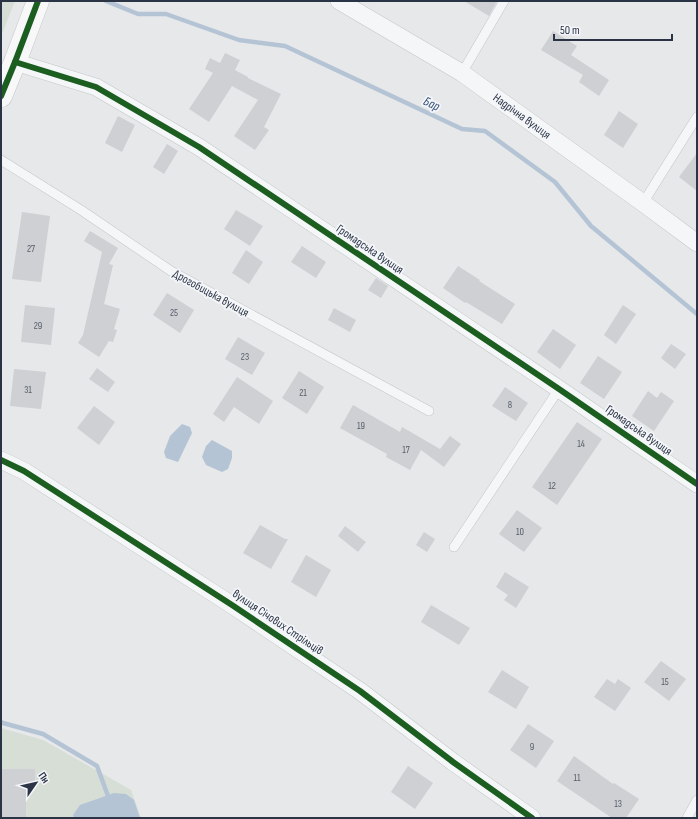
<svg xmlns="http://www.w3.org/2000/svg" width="698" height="819" viewBox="0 0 698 819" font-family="'Sofia Sans Condensed',sans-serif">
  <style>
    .green { fill: #d6ded6 }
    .water { fill: #b4c4d5 }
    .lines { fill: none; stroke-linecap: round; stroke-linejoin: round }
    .stream { stroke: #b4c4d5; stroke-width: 4.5 }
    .building { fill: #ced0d3 }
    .lane-casing { stroke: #c4c6c8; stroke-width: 10 }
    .street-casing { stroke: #c4c6c8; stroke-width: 18 }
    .secondary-casing { stroke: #c4c6c8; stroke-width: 23 }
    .lane { stroke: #f5f6f7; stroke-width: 9 }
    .street { stroke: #f5f6f7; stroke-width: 17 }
    .secondary { stroke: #f8f8f8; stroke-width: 22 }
    .cycleway-casing { stroke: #f4f6f9; stroke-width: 8 }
    .cycleway { stroke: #1b5e20; stroke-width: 6 }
    .labels { text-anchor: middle; stroke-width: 3.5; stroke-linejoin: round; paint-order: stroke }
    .number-label { font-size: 10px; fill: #545c69 }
    .street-label { font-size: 12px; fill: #2b3445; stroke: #f4f6f9 }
    .water-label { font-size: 13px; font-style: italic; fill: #34527a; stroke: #f4f6f9 }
  </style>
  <rect width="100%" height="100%" fill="#e6e8ea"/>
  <g class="green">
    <path d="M 1,1 L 15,1 L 1,36 Z"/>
    <path d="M 1,728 L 43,740 L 131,790 L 141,818 L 1,818 Z"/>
  </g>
  <g class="water">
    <path d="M 182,424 L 190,427 L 192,433 L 178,462 L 166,458 L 164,452 L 170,436 Z"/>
    <path d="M 212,440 L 232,451 L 232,458 L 228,469 L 222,472 L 206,465 L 202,457 L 206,446 Z"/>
    <path d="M 114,793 L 126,794 L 134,800 L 140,818 L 74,818 L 73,815 L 80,805 Z"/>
  </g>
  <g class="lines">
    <g class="stream">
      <path d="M 106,1 L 138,14 L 166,14 L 239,40 L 285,46 L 462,129 L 485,131 L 555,182 L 591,226 L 697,314"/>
      <path d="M 1,722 L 3,723 L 43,734 L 97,766 L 108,796"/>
    </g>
  </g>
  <g class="building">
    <path d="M 464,1 L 497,1 L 489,16 Z"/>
    <path d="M 553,31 L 577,46 L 571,55 L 609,80 L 599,96 L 579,82 L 583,75 L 541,50 Z"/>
    <path d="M 225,53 L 240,60 L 235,70 L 248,77 L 248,78 L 281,94 L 264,127 L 269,130 L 255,150 L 234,136 L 258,100 L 232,86 L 209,122 L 189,109 L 213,73 L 205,69 L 210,58 L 220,63 Z"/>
    <path d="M 619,111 L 638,124 L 623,148 L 604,135 Z"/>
    <path d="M 118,116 L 135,125 L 122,152 L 105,143 Z"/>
    <path d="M 167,144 L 178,151 L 164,174 L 153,167 Z"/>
    <path d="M 697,153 L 697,191 L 679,177 Z"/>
    <path d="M 236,210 L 263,226 L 250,246 L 224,229 Z"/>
    <path d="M 22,212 L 50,216 L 41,282 L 12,279 Z"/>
    <path d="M 90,231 L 118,248 L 109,264 L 113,265 L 104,304 L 120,309 L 114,329 L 117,330 L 113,342 L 109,341 L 99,357 L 78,343 L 83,335 L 102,252 L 84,241 Z"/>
    <path d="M 302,246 L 326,262 L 316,278 L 291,262 Z"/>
    <path d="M 246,250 L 263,262 L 249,284 L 232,273 Z"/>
    <path d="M 458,266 L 480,280 L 479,281 L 515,304 L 502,324 L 466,302 L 465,303 L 443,288 Z"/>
    <path d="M 376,278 L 388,286 L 381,298 L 368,290 Z"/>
    <path d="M 167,293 L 194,310 L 180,333 L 153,315 Z"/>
    <path d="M 25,305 L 55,308 L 51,345 L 21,342 Z"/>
    <path d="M 623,305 L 636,314 L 616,344 L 604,335 Z"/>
    <path d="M 334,308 L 356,320 L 350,332 L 328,320 Z"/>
    <path d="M 553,329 L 576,345 L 560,369 L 537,352 Z"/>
    <path d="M 238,337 L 265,353 L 252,375 L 225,359 Z"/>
    <path d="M 671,344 L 686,354 L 675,369 L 661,358 Z"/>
    <path d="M 598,356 L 622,372 L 604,399 L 580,383 Z"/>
    <path d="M 97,368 L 115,382 L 108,392 L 89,379 Z"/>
    <path d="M 14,369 L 46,372 L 41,409 L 10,406 Z"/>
    <path d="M 299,371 L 324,387 L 307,414 L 282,398 Z"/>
    <path d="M 237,377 L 273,401 L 259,424 L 234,407 L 224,422 L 213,414 Z"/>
    <path d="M 505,387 L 528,403 L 516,421 L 492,406 Z"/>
    <path d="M 648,391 L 657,398 L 661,392 L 674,401 L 654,431 L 632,416 Z"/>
    <path d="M 353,405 L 400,432 L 402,427 L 440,449 L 450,436 L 461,444 L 444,467 L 421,450 L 410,470 L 386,457 L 387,454 L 340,428 Z"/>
    <path d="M 94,406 L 115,422 L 99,445 L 77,428 Z"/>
    <path d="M 577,422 L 602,439 L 557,505 L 532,487 Z"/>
    <path d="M 517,510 L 542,528 L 524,552 L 499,534 Z"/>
    <path d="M 260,525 L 285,539 L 288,539 L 271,569 L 243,553 Z"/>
    <path d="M 345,526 L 366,542 L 358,552 L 338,536 Z"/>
    <path d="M 424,532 L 435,539 L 427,552 L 416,545 Z"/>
    <path d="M 306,555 L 331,570 L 316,597 L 291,582 Z"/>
    <path d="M 505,572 L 529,587 L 516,608 L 504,600 L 508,595 L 496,587 Z"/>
    <path d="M 431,605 L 470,628 L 459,645 L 421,622 Z"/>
    <path d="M 661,661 L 686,679 L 669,701 L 644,682 Z"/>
    <path d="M 502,670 L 529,687 L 516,709 L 488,692 Z"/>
    <path d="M 607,679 L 615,684 L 618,679 L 631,688 L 615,711 L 594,697 Z"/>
    <path d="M 528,724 L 554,741 L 536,768 L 510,750 Z"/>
    <path d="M 574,756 L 613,784 L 614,783 L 639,799 L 626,818 L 612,818 L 557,781 Z"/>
    <path d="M 408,766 L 433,783 L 415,809 L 391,792 Z"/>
    <path d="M 1,769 L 35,769 L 35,789 L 26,789 L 26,818 L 1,818 Z"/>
  </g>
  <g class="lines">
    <defs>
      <g id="lane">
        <path d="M 462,73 L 504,1"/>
        <path d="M 1,160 L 81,210 L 171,271 L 429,411"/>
        <path d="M 643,203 L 697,117"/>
        <path d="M 454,547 L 559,389"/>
        <path d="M 687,818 L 697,800"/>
      </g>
      <g id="street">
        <path d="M 339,1 L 462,73 L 643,203 L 697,243"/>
        <path d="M 15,62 L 96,87 L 199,147 L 559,389 L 697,484"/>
        <path d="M 1,460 L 24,471 L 232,605 L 360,691 L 453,762 L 532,818"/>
      </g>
      <path id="secondary" d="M 1,96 L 15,62 L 38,1"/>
    </defs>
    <use href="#lane" class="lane-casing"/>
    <use href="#street" class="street-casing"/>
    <use href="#secondary" class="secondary-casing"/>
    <use href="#lane" class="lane"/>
    <use href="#street" class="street"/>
    <use href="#secondary" class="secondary"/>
    <defs>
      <g id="cycleway">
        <path d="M 15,62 L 96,87 L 199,147 L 559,389 L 697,484"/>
        <path d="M 1,96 L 15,62 L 38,1"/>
        <path d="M 1,460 L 24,471 L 232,605 L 360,691 L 453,762 L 532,818"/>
      </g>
    </defs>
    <use href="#cycleway" class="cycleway-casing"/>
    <use href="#cycleway" class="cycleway"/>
  </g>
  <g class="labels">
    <g class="number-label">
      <text x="31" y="252">27</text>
      <text x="174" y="316">25</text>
      <text x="38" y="329">29</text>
      <text x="245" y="360">23</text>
      <text x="28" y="393">31</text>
      <text x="303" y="396">21</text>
      <text x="510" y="408">8</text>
      <text x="361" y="429">19</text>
      <text x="581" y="447">14</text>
      <text x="406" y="453">17</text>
      <text x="552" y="489">12</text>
      <text x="520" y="535">10</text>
      <text x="665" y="685">15</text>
      <text x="532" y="750">9</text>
      <text x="577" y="781">11</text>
      <text x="618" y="807">13</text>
    </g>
    <g class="street-label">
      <text transform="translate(522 116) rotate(36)" y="4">Надрічна вулиця</text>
      <text transform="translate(370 249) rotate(34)" y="4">Громадська вулиця</text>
      <text transform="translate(211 293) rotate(29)" y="4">Дрогобицька вулиця</text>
      <text transform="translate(639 430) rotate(35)" y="4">Громадська вулиця</text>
      <text transform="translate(278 622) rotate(34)" y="4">вулиця Січових Стрільців</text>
    </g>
    <g class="water-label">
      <text transform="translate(432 103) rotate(25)" y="5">Бар</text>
    </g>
  </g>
  <rect width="698" height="819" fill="none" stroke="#2b3445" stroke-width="4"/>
  <g transform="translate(36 783) rotate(56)" stroke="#f4f6f9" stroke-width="3" paint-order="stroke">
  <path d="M0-3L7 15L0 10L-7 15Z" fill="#2b3445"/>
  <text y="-6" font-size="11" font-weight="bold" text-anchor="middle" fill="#2b3445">Пн</text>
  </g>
  <path d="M554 34v6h118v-6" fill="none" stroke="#2b3445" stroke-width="2"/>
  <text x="560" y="34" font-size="12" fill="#2b3445" stroke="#f4f6f9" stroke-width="3" paint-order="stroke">50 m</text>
</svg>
